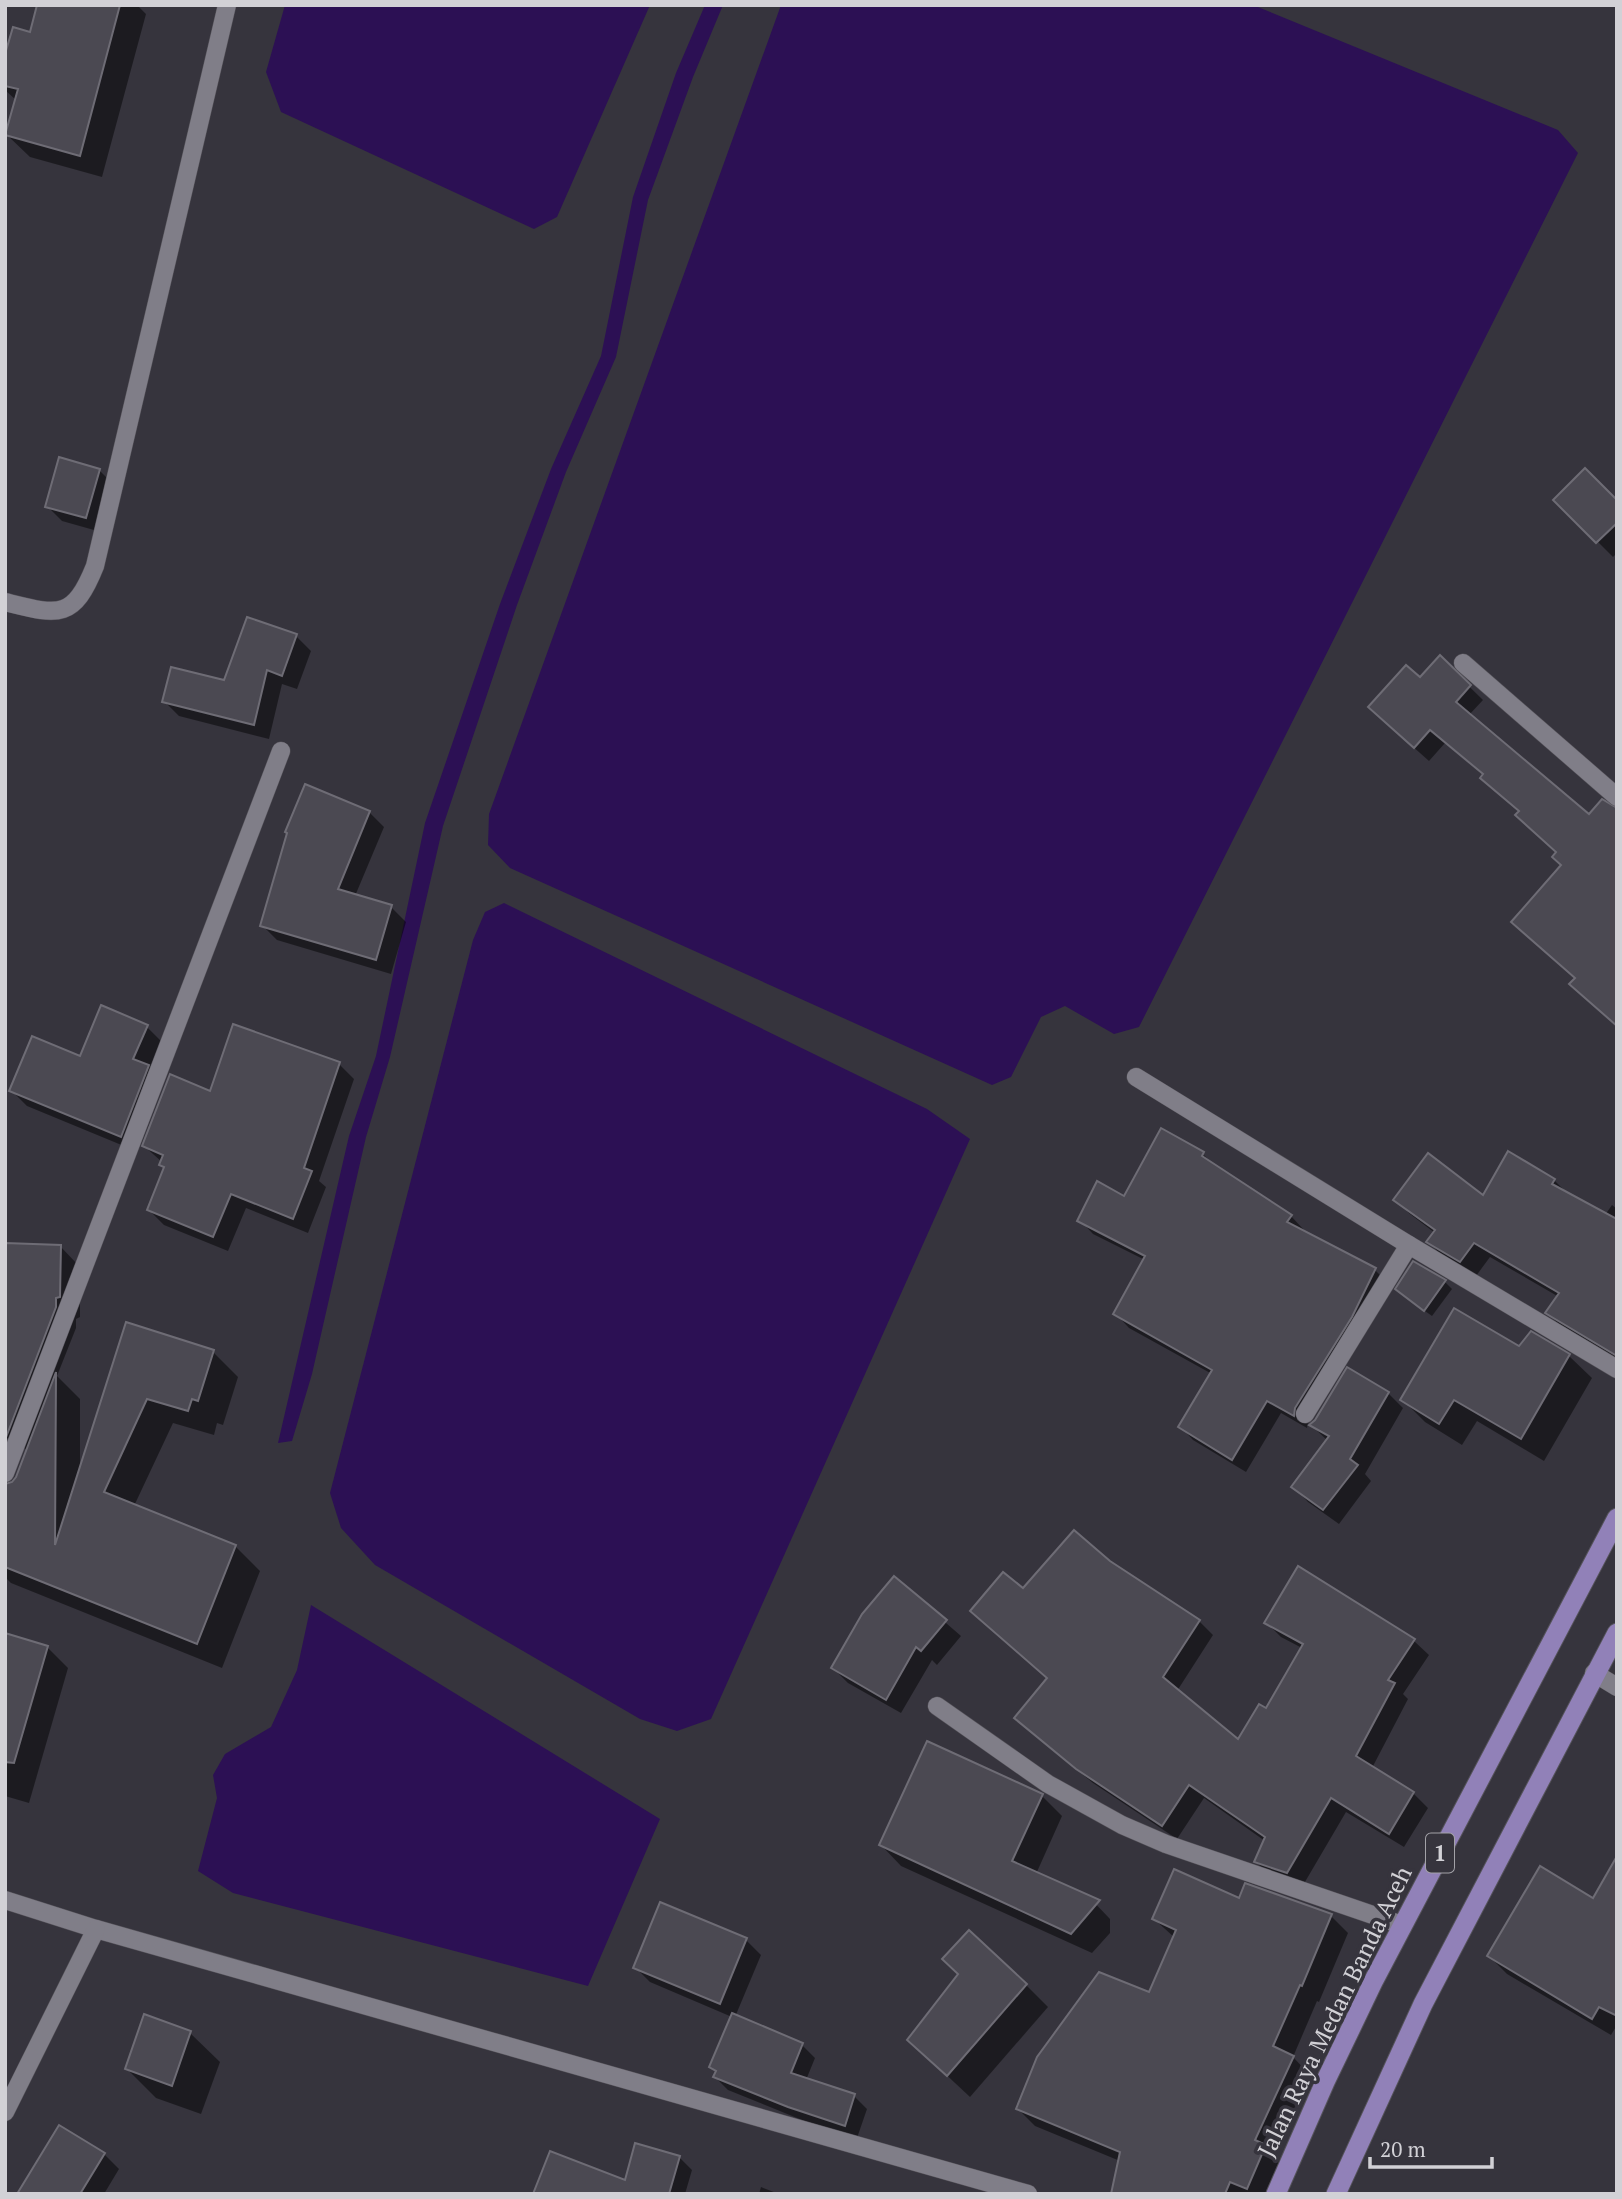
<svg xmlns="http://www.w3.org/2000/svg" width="1622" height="2199" viewBox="0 0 1622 2199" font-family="'PT Serif',serif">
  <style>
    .water { fill: #2c1054 }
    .shadow { fill: #0007 }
    .building { fill: #4b4952; stroke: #6e6c75; stroke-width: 2 }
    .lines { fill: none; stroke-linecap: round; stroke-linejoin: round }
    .service-casing { stroke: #545259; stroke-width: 19 }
    .minor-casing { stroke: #545259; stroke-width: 19 }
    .trunk-casing { stroke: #545259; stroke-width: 21 }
    .service { stroke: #807e88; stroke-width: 18 }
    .minor { stroke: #807e88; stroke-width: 18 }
    .trunk { stroke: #9181b8; stroke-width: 19 }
    .labels { text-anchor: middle; stroke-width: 7; stroke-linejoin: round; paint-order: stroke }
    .shield { fill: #36343d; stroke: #a3a2a8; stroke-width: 2 }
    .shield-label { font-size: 23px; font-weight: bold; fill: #d2d1d6 }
    .street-label { font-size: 24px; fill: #d2d1d6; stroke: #36343d }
  </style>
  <rect width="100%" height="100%" fill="#36343d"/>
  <g class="water">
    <path d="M 285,5 L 650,5 L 557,217 L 534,229 L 281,112 L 266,72 Z"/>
    <path d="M 705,5 L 723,5 L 693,77 L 648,200 L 616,357 L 566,472 L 517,605 L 443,826 L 390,1057 L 366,1137 L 312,1374 L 292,1441 L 278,1443 L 349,1136 L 376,1056 L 425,823 L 500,604 L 551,469 L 601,356 L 633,197 L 676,73 Z"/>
    <path d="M 781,5 L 1253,5 L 1558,130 L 1578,153 L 1139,1027 L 1114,1034 L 1065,1006 L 1041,1017 L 1011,1077 L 992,1085 L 510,868 L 488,845 L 489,814 Z"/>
    <path d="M 504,903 L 927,1109 L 970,1139 L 711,1719 L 677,1731 L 640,1719 L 375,1565 L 341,1528 L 330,1493 L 473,940 L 485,912 Z"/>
    <path d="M 311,1605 L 660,1819 L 588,1986 L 233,1893 L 198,1871 L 217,1798 L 213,1775 L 225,1754 L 271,1727 L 297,1670 Z"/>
  </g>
  <g class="shadow">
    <path d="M 39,5 L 137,5 L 146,14 L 102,177 L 30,157 L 7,135 L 17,101 L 5,90 L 5,60 L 32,34 Z"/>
    <path d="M 99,470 L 114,485 L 101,532 L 62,521 L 47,506 Z"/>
    <path d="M 1556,500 L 1617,502 L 1617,553 L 1613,557 Z"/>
    <path d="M 296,636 L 311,651 L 297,689 L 282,684 L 269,739 L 179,716 L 164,701 L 225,682 Z"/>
    <path d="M 1440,658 L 1483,700 L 1469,715 L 1589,816 L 1576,978 L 1563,865 L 1558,852 L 1520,812 L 1496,791 L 1484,776 L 1445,743 L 1429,761 L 1384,721 Z"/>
    <path d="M 369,812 L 384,827 L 355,896 L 391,907 L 406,922 L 391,974 L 277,940 L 262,925 Z"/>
    <path d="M 147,1027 L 162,1042 L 150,1069 L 163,1082 L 136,1151 L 27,1106 L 12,1091 Z"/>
    <path d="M 339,1064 L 354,1079 L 319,1181 L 326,1187 L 308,1233 L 246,1208 L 228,1251 L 164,1225 L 149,1210 L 165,1169 L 161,1165 L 162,1162 L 144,1146 L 211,1093 Z"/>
    <path d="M 1162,1130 L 1203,1154 L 1216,1168 L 1291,1216 L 1304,1230 L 1303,1232 L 1375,1270 L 1388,1283 L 1308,1422 L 1307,1428 L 1281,1413 L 1246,1472 L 1193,1440 L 1180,1426 L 1212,1374 L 1129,1328 L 1116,1314 L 1145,1260 L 1093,1234 L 1080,1220 L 1125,1198 Z"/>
    <path d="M 1554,1180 L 1568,1194 L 1605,1215 L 1612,1205 L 1617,1209 L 1617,1360 L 1562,1327 L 1547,1313 L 1559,1297 L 1490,1257 L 1476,1276 L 1443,1257 L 1429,1242 L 1435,1233 L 1410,1214 L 1395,1200 L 1484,1197 Z"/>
    <path d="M 60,1246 L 80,1267 L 80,1317 L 76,1319 L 76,1328 L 57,1376 L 80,1399 L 80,1469 L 127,1325 L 213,1352 L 238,1377 L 223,1425 L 217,1423 L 214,1435 L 173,1423 L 134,1506 L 235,1546 L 260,1571 L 222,1668 L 11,1583 L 5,1577 L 5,1513 L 31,1452 L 5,1437 Z"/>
    <path d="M 1413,1263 L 1445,1282 L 1452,1289 L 1432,1316 L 1404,1296 Z"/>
    <path d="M 1531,1333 L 1569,1356 L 1592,1378 L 1544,1461 L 1477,1421 L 1462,1445 L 1425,1422 L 1403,1400 L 1520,1349 Z"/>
    <path d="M 1388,1393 L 1403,1408 L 1365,1474 L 1371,1481 L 1339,1524 L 1308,1502 L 1294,1487 L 1328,1441 L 1311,1425 Z"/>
    <path d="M 1109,1563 L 1199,1621 L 1213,1635 L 1177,1691 L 1239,1742 L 1267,1710 L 1302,1648 L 1281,1637 L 1266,1622 L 1299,1569 L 1414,1641 L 1429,1655 L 1403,1694 L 1408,1699 L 1372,1768 L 1413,1793 L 1428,1808 L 1404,1847 L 1346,1812 L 1302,1887 L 1271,1876 L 1256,1862 L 1265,1841 L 1204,1798 L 1177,1839 L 1093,1783 L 1031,1732 L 1016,1718 L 1049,1679 L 1023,1591 Z"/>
    <path d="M 894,1578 L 961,1636 L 937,1665 L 932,1660 L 901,1713 L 848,1683 L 833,1668 Z"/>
    <path d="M 5,1635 L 48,1648 L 68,1668 L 29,1803 L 5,1796 Z"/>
    <path d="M 1042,1796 L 1062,1816 L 1036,1874 L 1089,1897 L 1110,1919 L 1110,1933 L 1092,1953 L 901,1866 L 881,1845 Z"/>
    <path d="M 1617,1860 L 1617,2025 L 1611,2035 L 1507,1974 L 1489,1956 L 1593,1900 Z"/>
    <path d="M 1240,1900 L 1331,1916 L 1348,1933 L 1319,2002 L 1317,2001 L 1293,2057 L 1310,2075 L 1273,2155 L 1282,2164 L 1269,2194 L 1113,2194 L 1120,2161 L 1035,2126 L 1018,2109 L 1150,1994 L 1175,1938 L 1154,1919 Z"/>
    <path d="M 746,1940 L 761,1955 L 735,2017 L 802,2045 L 815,2058 L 806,2080 L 854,2096 L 867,2109 L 857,2138 L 802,2120 L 728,2090 L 715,2077 L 717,2073 L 711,2067 L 732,2017 L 650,1982 L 635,1967 Z"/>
    <path d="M 1026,1985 L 1048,2007 L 970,2097 L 909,2040 Z"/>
    <path d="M 145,2017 L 190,2033 L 220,2062 L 201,2114 L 156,2098 L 127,2069 Z"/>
    <path d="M 104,2154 L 119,2169 L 104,2194 L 19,2194 Z"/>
    <path d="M 679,2157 L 692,2170 L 685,2194 L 535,2194 L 626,2183 Z"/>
    <path d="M 761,2187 L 779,2194 L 759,2194 Z"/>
  </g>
  <g class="building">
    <path d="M 37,5 L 120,5 L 80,156 L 5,135 L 18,89 L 5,86 L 5,54 L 13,27 L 30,32 Z"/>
    <path d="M 59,457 L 100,469 L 86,518 L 45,507 Z"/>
    <path d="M 1585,468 L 1617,500 L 1617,523 L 1596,543 L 1553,500 Z"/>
    <path d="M 247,617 L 297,634 L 282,676 L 267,670 L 254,725 L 162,702 L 171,667 L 224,680 Z"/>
    <path d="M 1440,655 L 1471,685 L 1456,702 L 1589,814 L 1602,799 L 1617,808 L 1617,1026 L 1569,984 L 1575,978 L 1511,922 L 1561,865 L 1552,857 L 1556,852 L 1515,815 L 1519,811 L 1480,778 L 1483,774 L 1430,730 L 1414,748 L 1368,707 L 1406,665 L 1420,677 Z"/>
    <path d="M 305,784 L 370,811 L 338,889 L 392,905 L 376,960 L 260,926 L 287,833 L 285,832 Z"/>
    <path d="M 101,1005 L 148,1025 L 133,1059 L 149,1065 L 121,1137 L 9,1091 L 32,1036 L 80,1056 Z"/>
    <path d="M 233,1024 L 340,1062 L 304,1168 L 312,1171 L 293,1219 L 231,1194 L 213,1237 L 147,1210 L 164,1167 L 159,1165 L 163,1155 L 142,1146 L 170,1074 L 210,1091 Z"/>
    <path d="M 1161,1128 L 1204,1152 L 1202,1156 L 1292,1215 L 1287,1222 L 1376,1268 L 1352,1317 L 1295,1408 L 1294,1416 L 1267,1401 L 1232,1460 L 1178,1427 L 1212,1370 L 1113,1314 L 1145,1256 L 1077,1221 L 1097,1181 L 1124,1196 Z"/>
    <path d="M 1508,1151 L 1555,1179 L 1552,1184 L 1617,1219 L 1617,1356 L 1545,1313 L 1559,1293 L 1474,1243 L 1460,1262 L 1426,1242 L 1435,1230 L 1393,1200 L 1428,1153 L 1483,1195 Z"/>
    <path d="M 5,1243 L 61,1245 L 60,1297 L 56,1298 L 56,1307 L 5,1440 Z"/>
    <path d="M 1413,1261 L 1446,1280 L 1424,1311 L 1395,1289 Z"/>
    <path d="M 1454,1308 L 1519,1346 L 1531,1331 L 1570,1354 L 1521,1439 L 1454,1400 L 1439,1424 L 1400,1400 Z"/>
    <path d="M 126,1322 L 214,1350 L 198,1401 L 192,1399 L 188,1411 L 147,1399 L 104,1492 L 236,1545 L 197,1644 L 5,1567 L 5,1484 L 12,1482 L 16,1477 L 56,1372 L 55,1545 Z"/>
    <path d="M 1347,1367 L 1389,1392 L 1350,1459 L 1358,1465 L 1323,1510 L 1291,1487 L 1329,1436 L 1309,1425 L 1315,1420 Z"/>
    <path d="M 1074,1530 L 1110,1561 L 1200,1620 L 1163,1677 L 1238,1739 L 1259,1704 L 1266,1708 L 1303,1644 L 1264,1623 L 1298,1566 L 1415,1639 L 1388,1680 L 1395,1683 L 1356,1756 L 1414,1792 L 1389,1834 L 1331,1798 L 1287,1873 L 1254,1862 L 1265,1837 L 1189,1785 L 1162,1826 L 1076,1769 L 1014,1718 L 1047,1678 L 970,1611 L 1003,1572 L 1023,1588 Z"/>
    <path d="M 894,1576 L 947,1620 L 921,1651 L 916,1647 L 886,1700 L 831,1668 L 862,1614 Z"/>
    <path d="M 5,1633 L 48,1646 L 14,1763 L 5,1762 Z"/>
    <path d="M 927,1741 L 1043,1794 L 1012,1861 L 1100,1900 L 1071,1934 L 879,1845 Z"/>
    <path d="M 1617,1856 L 1617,2016 L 1599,2007 L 1592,2019 L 1487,1956 L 1540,1866 L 1593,1898 Z"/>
    <path d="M 1174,1869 L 1239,1898 L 1245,1883 L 1332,1914 L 1302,1986 L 1300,1985 L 1273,2046 L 1294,2056 L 1255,2140 L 1266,2145 L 1247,2189 L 1230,2182 L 1225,2194 L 1111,2194 L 1120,2152 L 1016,2109 L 1037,2057 L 1099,1972 L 1149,1992 L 1176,1930 L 1152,1919 Z"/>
    <path d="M 660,1902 L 747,1938 L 720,2004 L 633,1968 Z"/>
    <path d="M 969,1930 L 1027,1984 L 947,2076 L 907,2040 L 958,1974 L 942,1959 Z"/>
    <path d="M 732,2013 L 803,2043 L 791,2073 L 855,2094 L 845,2126 L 788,2107 L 713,2077 L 716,2071 L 709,2067 Z"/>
    <path d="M 144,2014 L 191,2031 L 172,2086 L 125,2069 Z"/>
    <path d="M 59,2125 L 105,2153 L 80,2194 L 17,2194 Z"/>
    <path d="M 635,2143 L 680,2156 L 669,2194 L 533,2194 L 550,2151 L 625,2180 Z"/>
  </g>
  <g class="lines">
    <defs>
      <path id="service" d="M 1594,1673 L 1617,1687"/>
      <g id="minor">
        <path d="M 5,602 C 58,615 73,621 95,566 L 227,5"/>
        <path d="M 1463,663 L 1617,797"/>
        <path d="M 1136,1077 L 1409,1245 L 1617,1369"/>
        <path d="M 1305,1414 L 1409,1245"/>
        <path d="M 5,1473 L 281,751"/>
        <path d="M 937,1706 L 1048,1784 L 1122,1825 L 1166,1844 L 1402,1925"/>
        <path d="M 5,1900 L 96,1929 L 1028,2194"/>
        <path d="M 5,2112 L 96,1929"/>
      </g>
      <g id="trunk">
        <path d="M 1276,2194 L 1325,2082 L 1374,1980 L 1617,1518"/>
        <path d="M 1336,2194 L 1423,2004 L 1617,1633"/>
      </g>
    </defs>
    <use href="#service" class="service-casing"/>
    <use href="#minor" class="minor-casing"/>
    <use href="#trunk" class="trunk-casing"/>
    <use href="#service" class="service"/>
    <use href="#minor" class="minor"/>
    <use href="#trunk" class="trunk"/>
  </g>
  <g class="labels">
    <rect class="shield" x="1426" y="1833.5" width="28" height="39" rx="5"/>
    <g class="shield-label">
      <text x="1440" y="1861">1</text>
    </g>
    <g class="street-label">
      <text transform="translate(1335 2012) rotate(-64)" y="8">Jalan Raya Medan Banda Aceh</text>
    </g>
  </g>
  <rect width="1622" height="2199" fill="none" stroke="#d2d1d6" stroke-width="14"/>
  <path d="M1370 2157v10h122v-10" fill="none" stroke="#d2d1d6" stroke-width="3.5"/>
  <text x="1380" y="2157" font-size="21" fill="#d2d1d6" stroke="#36343d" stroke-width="5" paint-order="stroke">20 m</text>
</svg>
